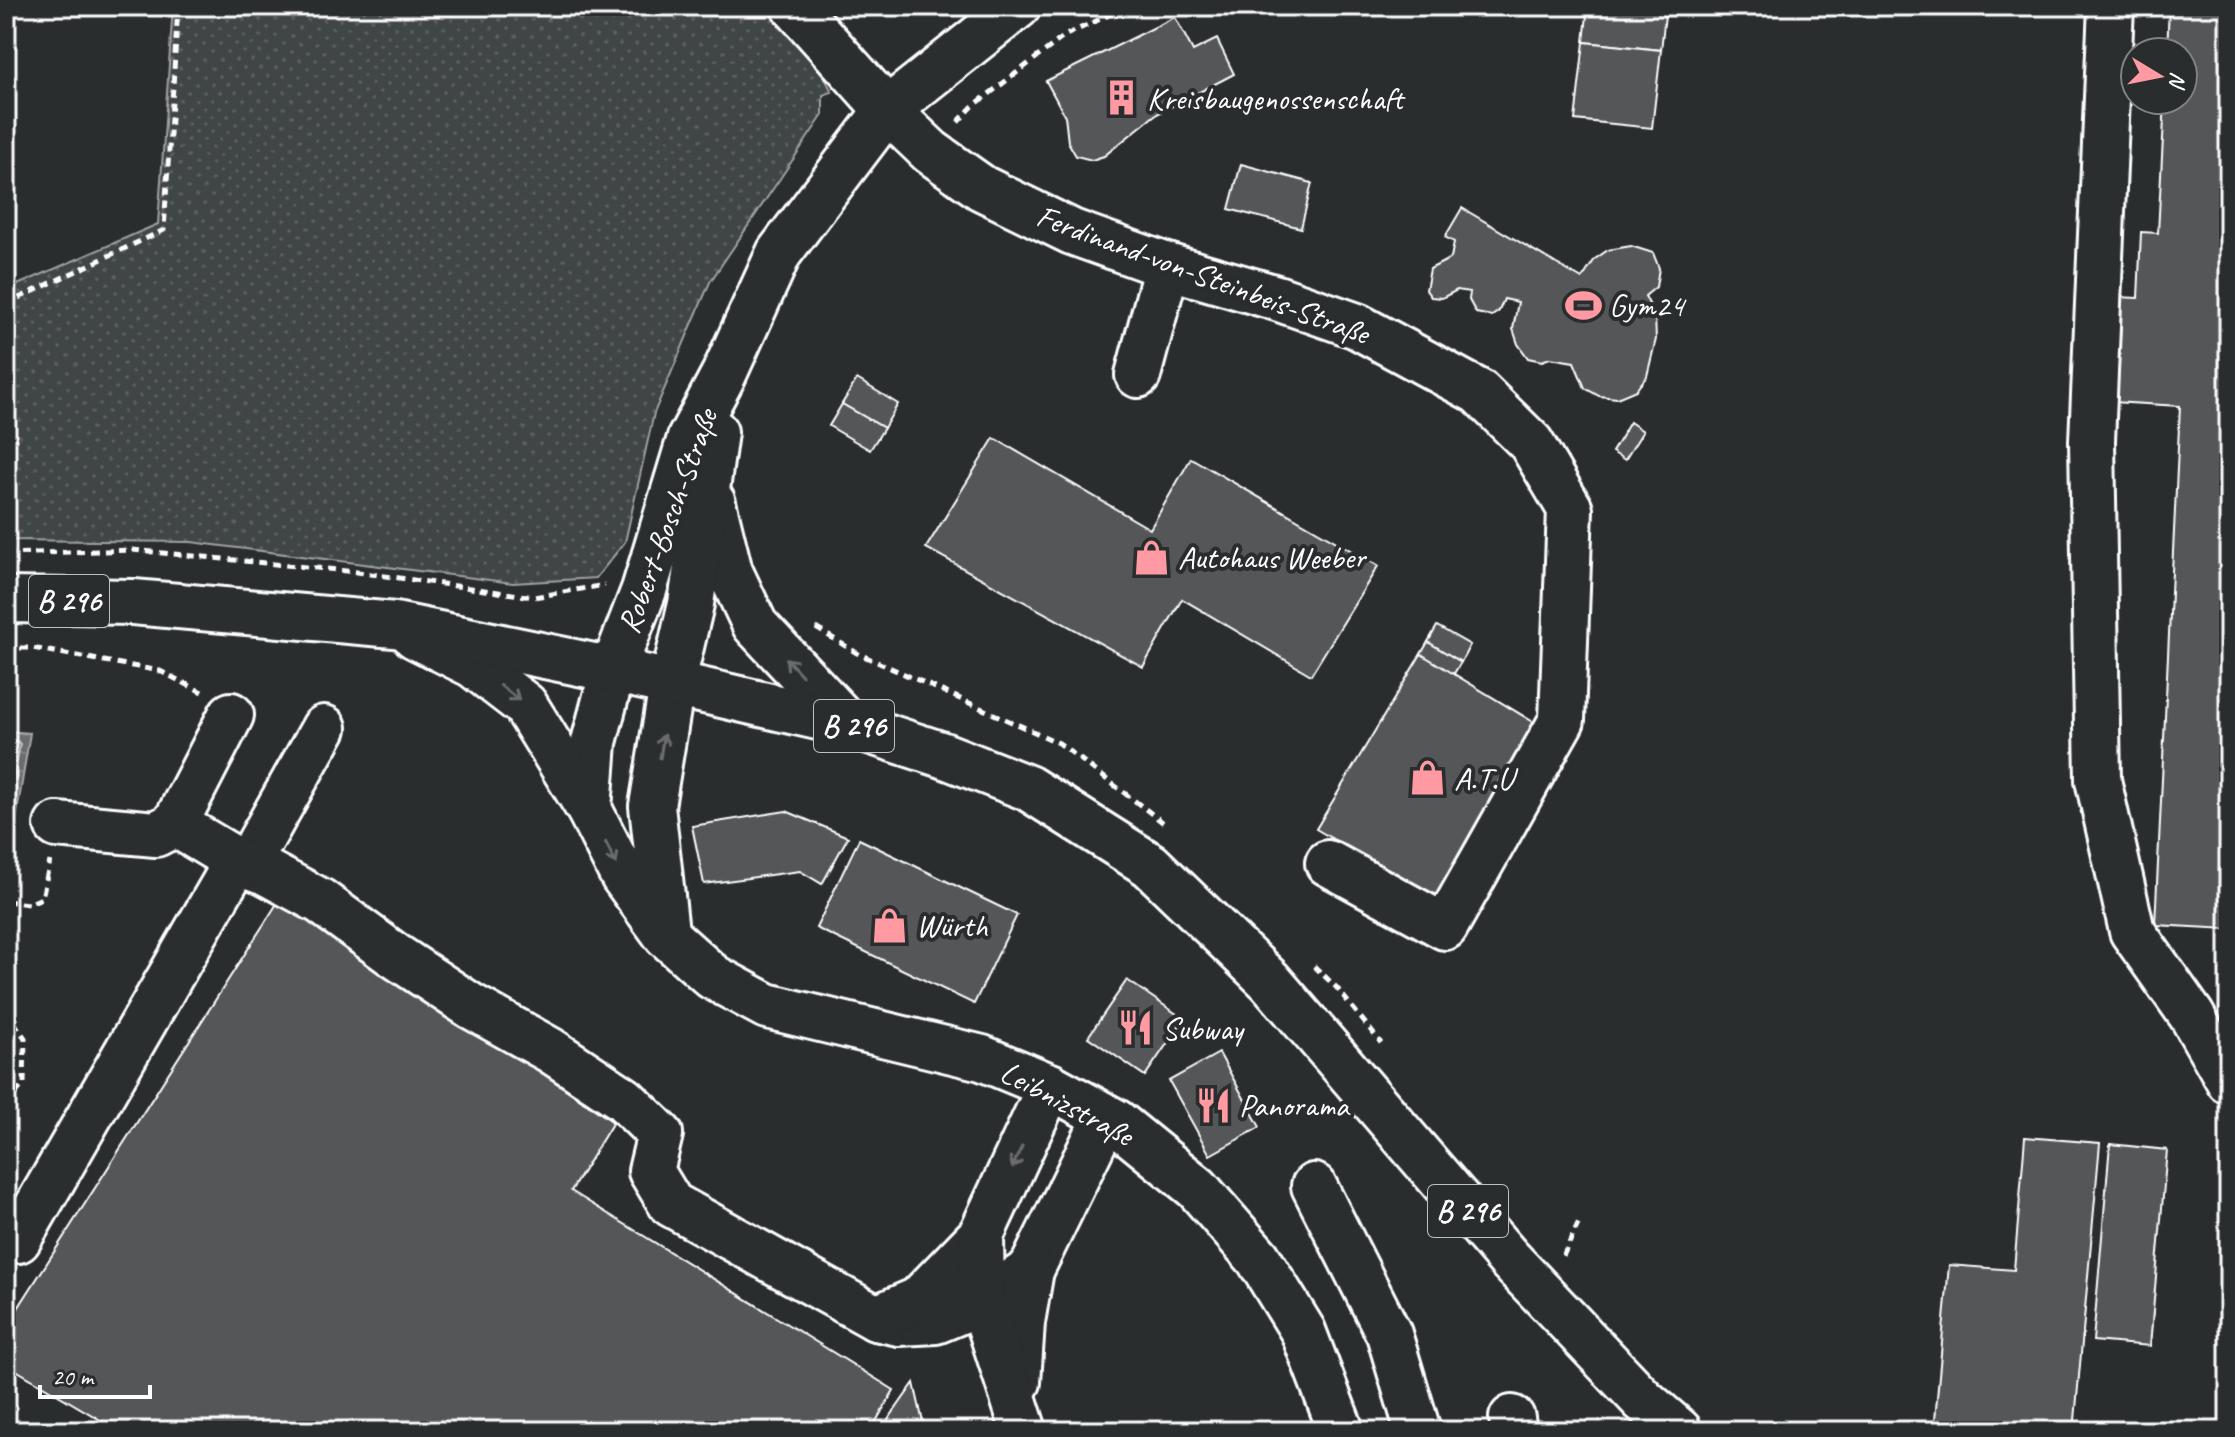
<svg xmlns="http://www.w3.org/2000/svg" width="2235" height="1437" viewBox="0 0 2235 1437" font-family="Caveat,sans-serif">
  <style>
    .grass { fill: url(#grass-dots); stroke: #a0a2a2; stroke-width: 2 }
    .water { fill: url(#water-waves); stroke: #a6a7a7; stroke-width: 2 }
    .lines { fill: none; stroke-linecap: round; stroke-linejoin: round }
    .shore { stroke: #c3c4c5; stroke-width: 2 }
    .building { fill: #555758; stroke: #fff; stroke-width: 2 }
    .minor-casing { stroke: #fff; stroke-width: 50 }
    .major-casing { stroke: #fff; stroke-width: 50 }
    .path { stroke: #fff; stroke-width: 5; stroke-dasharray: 8 6; stroke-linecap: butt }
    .minor { stroke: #2a2d2e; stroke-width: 44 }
    .major { stroke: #2a2d2e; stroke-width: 44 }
    .oneway { stroke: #6a6c6d }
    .labels { text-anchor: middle; stroke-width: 8; stroke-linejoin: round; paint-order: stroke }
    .shield { fill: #2a2d2e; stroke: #bfc0c0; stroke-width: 2 }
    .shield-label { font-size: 30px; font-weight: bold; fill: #fff }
    .poi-label { font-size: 32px; fill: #fff; stroke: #2a2d2e; text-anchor: start }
    .street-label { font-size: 32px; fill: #fff; stroke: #2a2d2e }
  </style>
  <defs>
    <pattern id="grass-dots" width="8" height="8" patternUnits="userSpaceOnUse" patternTransform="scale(2)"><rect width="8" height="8" fill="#414445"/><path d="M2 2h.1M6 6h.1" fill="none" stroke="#5e6061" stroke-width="1.8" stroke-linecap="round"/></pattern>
    <pattern id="water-waves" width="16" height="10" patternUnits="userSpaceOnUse" patternTransform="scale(2)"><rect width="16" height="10" fill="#6a6c6d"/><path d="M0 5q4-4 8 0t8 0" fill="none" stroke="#808283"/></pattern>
  </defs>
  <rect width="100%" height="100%" fill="#2a2d2e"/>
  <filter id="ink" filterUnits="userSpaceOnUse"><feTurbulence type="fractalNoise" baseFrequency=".0125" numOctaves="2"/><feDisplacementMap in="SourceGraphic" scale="16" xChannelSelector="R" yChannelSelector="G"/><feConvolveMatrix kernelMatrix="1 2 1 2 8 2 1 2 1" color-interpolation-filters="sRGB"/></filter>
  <g filter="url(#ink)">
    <path class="grass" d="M 173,6 L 765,6 L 824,76 L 832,92 L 823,95 L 823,115 L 710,282 L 654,413 L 625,542 L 596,578 L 513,583 L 191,542 L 6,540 L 6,290 L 158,224 Z"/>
    <path class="water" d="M 6,731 L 30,733 L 16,819 L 6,818 Z"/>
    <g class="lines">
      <path class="shore" d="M 6,739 L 17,741 L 20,744 L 9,807 L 6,811"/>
    </g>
    <g class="building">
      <path d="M 1588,6 L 1666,6 L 1661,50 L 1584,42 Z"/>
      <path d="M 2169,6 L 2229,6 L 2229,929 L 2155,925 L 2180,406 L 2112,402 L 2117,297 L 2138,298 L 2141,232 L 2158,233 L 2165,100 L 2183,100 L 2183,52 L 2167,52 Z"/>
      <path d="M 1175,17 L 1193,51 L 1217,39 L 1234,74 L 1155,115 L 1104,156 L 1092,160 L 1076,156 L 1068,142 L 1065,116 L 1046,81 Z"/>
      <path d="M 1584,42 L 1661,50 L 1652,128 L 1575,120 Z"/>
      <path d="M 1241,164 L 1312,183 L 1301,228 L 1229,209 Z"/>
      <path d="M 1462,208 L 1582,279 L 1595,259 L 1608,250 L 1631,246 L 1653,253 L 1659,268 L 1656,287 L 1645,296 L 1655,316 L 1656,339 L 1647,376 L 1636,390 L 1617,398 L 1599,396 L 1585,388 L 1574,362 L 1550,358 L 1542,361 L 1528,358 L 1518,344 L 1513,329 L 1518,302 L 1504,299 L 1499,311 L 1492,316 L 1476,313 L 1469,300 L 1470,292 L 1457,290 L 1442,298 L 1431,297 L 1426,290 L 1430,269 L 1451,258 L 1454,242 L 1445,237 Z"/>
      <path d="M 857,379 L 898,404 L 884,428 L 842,404 Z"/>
      <path d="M 842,404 L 884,428 L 870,450 L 829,426 Z"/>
      <path d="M 1630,422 L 1643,431 L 1625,460 L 1612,452 Z"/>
      <path d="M 994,438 L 1150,529 L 1191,458 L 1378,566 L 1311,675 L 1182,599 L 1143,667 L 926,548 Z"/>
      <path d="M 1437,626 L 1470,645 L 1461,662 L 1428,642 Z"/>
      <path d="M 1428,642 L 1461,662 L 1453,675 L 1421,654 Z"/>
      <path d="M 1421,654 L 1540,726 L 1437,901 L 1316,829 Z"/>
      <path d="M 786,811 L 848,837 L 822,884 L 800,871 L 704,884 L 692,826 Z"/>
      <path d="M 859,839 L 1017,915 L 974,1004 L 816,928 Z"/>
      <path d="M 278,902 L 412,982 L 613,1122 L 571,1191 L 894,1390 L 875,1423 L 883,1427 L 880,1431 L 119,1431 L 6,1364 L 6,1327 Z"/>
      <path d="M 1127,980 L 1184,1019 L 1145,1076 L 1088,1037 Z"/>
      <path d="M 1219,1053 L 1260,1127 L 1210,1155 L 1169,1081 Z"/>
      <path d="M 2025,1137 L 2100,1143 L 2074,1431 L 1934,1431 L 1949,1265 L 2014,1270 Z"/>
      <path d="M 2110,1144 L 2167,1150 L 2150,1346 L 2093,1341 Z"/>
      <path d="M 914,1383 L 925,1431 L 880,1431 L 883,1427 Z"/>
    </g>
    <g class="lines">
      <defs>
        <g id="minor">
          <path d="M 794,6 L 887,110 L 931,152 L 982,188 L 1072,232 L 1167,266 L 1277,298 L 1357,326 L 1479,392 L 1531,443 L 1570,509 L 1562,720 L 1445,927 L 1328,863"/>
          <path d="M 1018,6 L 887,110 L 779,253 L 724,374 L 690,438 L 644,590 L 613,670 L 594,742 L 589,809 L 623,876 L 666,935 L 713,977 L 767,1006 L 982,1058 L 1050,1086 L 1116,1122 L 1197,1188 L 1258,1258 L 1303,1331 L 1341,1431"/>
          <path d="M 2111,6 L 2092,441 L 2098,780 L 2132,931 L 2192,1016 L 2229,1081"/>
          <path d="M 1138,375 L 1167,266"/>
          <path d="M 713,503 L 730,572 L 755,625 L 848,724"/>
          <path d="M 415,636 L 473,665 L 525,705 L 589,809"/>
          <path d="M 57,825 L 156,834 L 175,824"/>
          <path d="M 237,861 L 264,871 L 320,901 L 394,955 L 471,1006 L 550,1050 L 624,1099 L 660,1134 L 651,1171 L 671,1204 L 876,1318 L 899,1323 L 936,1321 L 982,1302 L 1031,1270 L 1106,1117"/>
          <path d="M 247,865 L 324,728"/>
          <path d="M 666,932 L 652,806 L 672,685 L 691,604 L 715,432"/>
          <path d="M 1314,1186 L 1389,1334 L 1418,1431"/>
          <path d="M 18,1240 L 237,861 L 175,824 L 231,715"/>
          <path d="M 876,1318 L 918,1300 L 981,1235"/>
          <path d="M 1018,1382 L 1022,1322 L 1031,1270"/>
          <path d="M 1512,1418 L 1514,1431"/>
          <path d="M 1024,1431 L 982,1302 L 981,1235 L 1050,1086"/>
        </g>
        <path id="major" d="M 6,600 L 133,602 L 395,625 L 613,670 L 848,724 L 943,755 L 1028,788 L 1150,865 L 1270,981 L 1510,1260 L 1643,1400 L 1679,1431"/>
      </defs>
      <use href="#minor" class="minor-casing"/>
      <use href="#major" class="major-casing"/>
      <g class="path">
        <path d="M 958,122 L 972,107 L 1066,35 L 1128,6"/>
        <path d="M 6,304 L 164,230 L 178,6"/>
        <path d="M 6,554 L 132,550 L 357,572 L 534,597 L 605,585"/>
        <path d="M 816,628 L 857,653 L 1059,743 L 1165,824"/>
        <path d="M 6,648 L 32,648 L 160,671 L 202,692"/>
        <path d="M 6,901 L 28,904 L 42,898 L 50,861"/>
        <path d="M 1314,966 L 1336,987 L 1381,1043"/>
        <path d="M 6,1011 L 25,1038 L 24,1083 L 6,1106"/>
        <path d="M 1563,1256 L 1581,1218"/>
      </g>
      <use href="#minor" class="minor"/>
      <use href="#major" class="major"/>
    </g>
    <defs><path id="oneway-shaft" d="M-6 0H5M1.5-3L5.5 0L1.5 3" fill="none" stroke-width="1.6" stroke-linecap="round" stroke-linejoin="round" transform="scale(2)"/></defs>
    <g class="oneway">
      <use href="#oneway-shaft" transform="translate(794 667) rotate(-133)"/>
      <use href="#oneway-shaft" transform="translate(510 693) rotate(38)"/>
      <use href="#oneway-shaft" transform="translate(662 746) rotate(-81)"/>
      <use href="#oneway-shaft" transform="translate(611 853) rotate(63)"/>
      <use href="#oneway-shaft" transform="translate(1017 1157) rotate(115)"/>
    </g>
  </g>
  <defs>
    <symbol id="building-bare" viewBox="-9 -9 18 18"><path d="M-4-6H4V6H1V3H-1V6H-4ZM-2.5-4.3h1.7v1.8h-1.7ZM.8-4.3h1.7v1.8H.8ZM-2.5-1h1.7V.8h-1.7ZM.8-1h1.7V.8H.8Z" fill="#ff9aa2" stroke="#2a2d2e" stroke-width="2.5" paint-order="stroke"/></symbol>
    <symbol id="stadium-bare" viewBox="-9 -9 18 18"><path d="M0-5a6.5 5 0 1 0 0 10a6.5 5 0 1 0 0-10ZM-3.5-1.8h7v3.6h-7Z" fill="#ff9aa2" stroke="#2a2d2e" stroke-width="2.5" paint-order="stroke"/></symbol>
    <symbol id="shop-bare" viewBox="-9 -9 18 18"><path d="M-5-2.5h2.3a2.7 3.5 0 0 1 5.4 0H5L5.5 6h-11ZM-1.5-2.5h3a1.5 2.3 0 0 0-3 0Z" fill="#ff9aa2" stroke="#2a2d2e" stroke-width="2.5" paint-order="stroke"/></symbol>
    <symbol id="restaurant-bare" viewBox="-9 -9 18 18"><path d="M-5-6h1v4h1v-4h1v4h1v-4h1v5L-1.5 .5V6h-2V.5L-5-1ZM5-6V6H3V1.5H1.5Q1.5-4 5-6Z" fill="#ff9aa2" stroke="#2a2d2e" stroke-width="2.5" paint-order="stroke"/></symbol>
  </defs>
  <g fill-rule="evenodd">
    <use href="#building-bare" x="1096" y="72" width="51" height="51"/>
    <use href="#stadium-bare" x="1558" y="280" width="51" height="51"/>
    <use href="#shop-bare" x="1126" y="532" width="51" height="51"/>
    <use href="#shop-bare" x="1402" y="752" width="51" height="51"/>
    <use href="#shop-bare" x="864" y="900" width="51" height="51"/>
    <use href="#restaurant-bare" x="1110" y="1002" width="51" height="51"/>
    <use href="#restaurant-bare" x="1188" y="1080" width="51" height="51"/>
  </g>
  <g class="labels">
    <g class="shield">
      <rect x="29" y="575" width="80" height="52" rx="6"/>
      <rect x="814" y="700" width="80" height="52" rx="6"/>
      <rect x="1428" y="1185" width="80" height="52" rx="6"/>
    </g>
    <g class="shield-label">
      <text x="69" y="611">B 296</text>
      <text x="854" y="736">B 296</text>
      <text x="1468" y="1221">B 296</text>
    </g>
    <g class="poi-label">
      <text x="1147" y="109">Kreisbaugenossenschaft</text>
      <text x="1609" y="316">Gym24</text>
      <text x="1178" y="568">Autohaus Weeber</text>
      <text x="1454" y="789">A.T.U</text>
      <text x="916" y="936">Würth</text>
      <text x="1162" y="1039">Subway</text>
      <text x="1239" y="1116">Panorama</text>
    </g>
    <g class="street-label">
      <text transform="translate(1203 274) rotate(20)" y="11">Ferdinand-von-Steinbeis-Straße</text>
      <text transform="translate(667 521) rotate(-70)" y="11">Robert-Bosch-Straße</text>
      <text transform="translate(1067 1103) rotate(28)" y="11">Leibnizstraße</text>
    </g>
  </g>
  <rect width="2235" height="1437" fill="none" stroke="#2a2d2e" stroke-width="32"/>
  <rect x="16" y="16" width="2203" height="1405" fill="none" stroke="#fff" stroke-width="3" filter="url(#ink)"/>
  <g transform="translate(2159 76) rotate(100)"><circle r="38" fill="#2a2d2e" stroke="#7f8182" stroke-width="2"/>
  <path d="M0-6L14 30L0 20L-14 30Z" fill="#ff9aa2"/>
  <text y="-12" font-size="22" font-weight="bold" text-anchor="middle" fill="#ffffff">N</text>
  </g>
  <path d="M40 1385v12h110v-12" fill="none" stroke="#ffffff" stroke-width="4"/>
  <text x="52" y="1385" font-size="24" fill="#ffffff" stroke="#2a2d2e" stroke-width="6" paint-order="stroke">20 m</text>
</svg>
